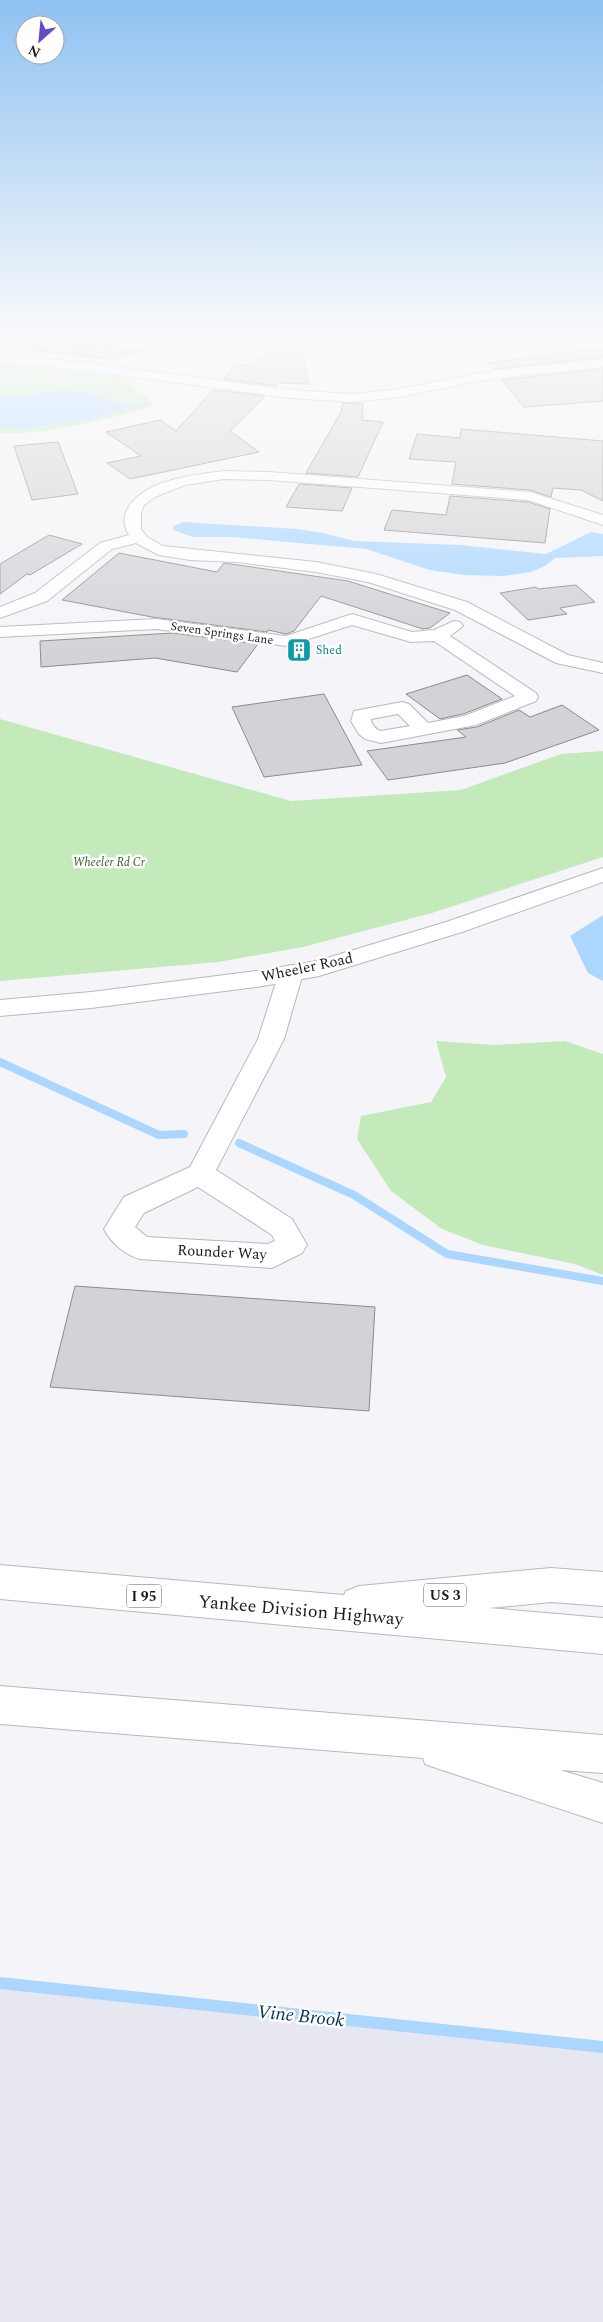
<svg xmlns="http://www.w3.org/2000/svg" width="603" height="2322" viewBox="0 0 603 2322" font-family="Spectral,serif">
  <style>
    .built { fill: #e7e7f2 }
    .green { fill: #c4e9bb }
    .water { fill: #aad6ff }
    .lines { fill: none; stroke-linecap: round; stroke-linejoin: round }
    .stream-far2 { stroke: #aad6ff; stroke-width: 4 }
    .stream-far1 { stroke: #aad6ff; stroke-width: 8 }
    .stream { stroke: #aad6ff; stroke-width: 12 }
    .building { fill: #d3d3d7; stroke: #8b8b8e }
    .minor-casing { stroke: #b8b8bc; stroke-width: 2 }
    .major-casing { stroke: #b8b8bc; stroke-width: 2 }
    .highway-casing { stroke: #b8b8bc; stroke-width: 2 }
    .minor { fill: #fff; fill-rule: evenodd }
    .major { fill: #fff; fill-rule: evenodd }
    .highway { fill: #fff; fill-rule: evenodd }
    .labels { text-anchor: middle; stroke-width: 5; stroke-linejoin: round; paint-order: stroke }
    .far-street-label { font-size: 12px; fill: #1a1a1b; stroke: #fff }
    .far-culture-label { font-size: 12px; fill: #0d838f; stroke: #fff; text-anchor: start }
    .far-park-label { font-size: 12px; font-style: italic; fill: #316125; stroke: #fff }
    .shield { fill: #fff; stroke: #5f5f5f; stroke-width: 1 }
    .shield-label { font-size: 14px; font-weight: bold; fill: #1a1a1b }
    .street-label { font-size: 15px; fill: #1a1a1b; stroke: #fff }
    .near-street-label { font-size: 18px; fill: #1a1a1b; stroke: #fff }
    .near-water-label { font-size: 19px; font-style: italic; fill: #003155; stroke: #fff }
  </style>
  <rect width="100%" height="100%" fill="#f5f5f9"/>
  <path class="built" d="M 0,1981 L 603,2042 L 603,2322 L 0,2322 Z"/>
  <g class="green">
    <path d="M 0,364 L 123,377 L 154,404 L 149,408 C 100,420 51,435 0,433 Z"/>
    <path d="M 0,719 L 291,801 L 461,790 L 561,754 L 603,751 L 603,857 L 432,913 L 303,947 L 218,962 L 0,981 Z"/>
    <path d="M 436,1041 L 494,1045 L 565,1041 L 603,1054 L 603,1275 L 575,1264 L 483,1245 L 442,1229 L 391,1191 L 357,1139 L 361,1116 L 431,1102 L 446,1077 Z"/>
  </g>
  <g class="water">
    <path d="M 64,390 L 89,393 L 117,403 L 146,403 L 149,405 L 141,408 L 129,407 L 91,420 L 23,428 L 0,427 L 0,397 Z"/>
    <path d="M 183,522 L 297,529 L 323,533 L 354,541 L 460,545 L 546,554 L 591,532 L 603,534 L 603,556 L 555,558 L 545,566 L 531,572 L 504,576 L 464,575 L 430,570 L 366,549 L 233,537 L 193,537 L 173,530 L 174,526 Z"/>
    <path d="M 603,915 L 603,981 L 588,973 L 570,936 Z"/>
  </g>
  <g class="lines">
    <path class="stream-far2" d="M 421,341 L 430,332"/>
    <g class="stream-far1">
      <path d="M 0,1062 L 159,1135 L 184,1134"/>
      <path d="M 239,1143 L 354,1195 L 447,1254 L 603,1281"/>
    </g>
    <path class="stream" d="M 0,1983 L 603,2047"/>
  </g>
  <g class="building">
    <path d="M 67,332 L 182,332 L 183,337 L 163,340 Z"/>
    <path d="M 288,333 L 315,336 L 301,350 L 309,384 L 279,383 L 276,386 L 223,379 L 235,365 L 253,366 Z"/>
    <path d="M 0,337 L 3,338 L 141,350 L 114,359 L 85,356 L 0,347 Z"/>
    <path d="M 603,348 L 603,357 L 493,369 L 488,363 Z"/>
    <path d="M 603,369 L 603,401 L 524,407 L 502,380 Z"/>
    <path d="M 213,390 L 265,396 L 230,431 L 259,452 L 130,479 L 107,463 L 141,456 L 106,432 L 160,420 L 176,431 Z"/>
    <path d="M 343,403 L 363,404 L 362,420 L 383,422 L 358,477 L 306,473 L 341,412 Z"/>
    <path d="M 461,429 L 603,441 L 603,501 L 581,490 L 553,488 L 551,497 L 530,490 L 452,484 L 456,462 L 409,459 L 417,434 L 460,438 Z"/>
    <path d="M 58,442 L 78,494 L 32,500 L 14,446 Z"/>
    <path d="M 299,484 L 352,488 L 342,511 L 286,507 Z"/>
    <path d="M 450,496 L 528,502 L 550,509 L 545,543 L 384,530 L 392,510 L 446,515 Z"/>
    <path d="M 49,535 L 82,544 L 30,575 L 27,574 L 0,594 L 0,564 Z"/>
    <path d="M 119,553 L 217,572 L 224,563 L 231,564 L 348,581 L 450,613 L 430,628 L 423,629 L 321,596 L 294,631 L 286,634 L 268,630 L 267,632 L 152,617 L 62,600 Z"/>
    <path d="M 576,585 L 595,602 L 560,608 L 567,614 L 528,620 L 500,593 L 536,587 L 538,589 Z"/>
    <path d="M 173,633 L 258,644 L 237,672 L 155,658 L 41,667 L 40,641 Z"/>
    <path d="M 467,675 L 502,699 L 463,714 L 440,719 L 406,694 Z"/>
    <path d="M 324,694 L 362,765 L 264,777 L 232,707 Z"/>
    <path d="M 562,705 L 599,730 L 505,763 L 388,780 L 367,751 L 466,737 L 457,730 L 477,727 L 519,710 L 530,717 Z"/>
    <path d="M 75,1286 L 375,1307 L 369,1411 L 50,1387 Z"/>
  </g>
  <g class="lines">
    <defs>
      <g id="minor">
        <path d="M 0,332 L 44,332 L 163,342 C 186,340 206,332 229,332 L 227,334 L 181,348 L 163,350 L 3,336 L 0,335 Z"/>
        <path d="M 229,332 L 267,332 L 271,335 C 264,341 236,338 229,332 Z"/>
        <path d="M 0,354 L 89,363 L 291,390 L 351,394 L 399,389 L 490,371 L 603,359 L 603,367 L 490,379 L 399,397 L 351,402 L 291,398 L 89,371 L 0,362 Z"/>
        <path d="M 224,471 L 269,472 L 530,492 L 603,515 L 603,525 L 528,500 L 269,480 L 224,479 L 185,485 L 155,497 L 144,505 L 141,513 L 141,529 L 147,537 L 163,546 L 316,562 L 376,574 L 467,602 L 568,655 L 603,663 L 603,673 L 556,663 L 455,610 L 368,582 L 316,572 L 237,562 L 190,560 L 159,555 L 136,543 L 112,549 L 47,601 L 0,618 L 0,607 L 35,593 L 100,543 L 129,535 C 124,527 123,518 127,510 C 143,479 194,475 224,471 Z"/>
        <path d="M 352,614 L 412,632 L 434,630 L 454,621 L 460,622 L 463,626 L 450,636 L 536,693 L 538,697 L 536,701 L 476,725 L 381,743 L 365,739 L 359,734 L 351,721 L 354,711 L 402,702 L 409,704 L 428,723 L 464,716 L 515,696 L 434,641 L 411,642 L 352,625 L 287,646 L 156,629 L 0,637 L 0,627 L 156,619 L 286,636 ZM 398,714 L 410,726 L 381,731 C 376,730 371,724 371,719 Z"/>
        <path d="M 291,965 L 299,968 L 303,973 L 284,1039 L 216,1170 L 292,1219 L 307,1245 L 302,1253 L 272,1268 L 140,1259 C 125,1255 111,1243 104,1229 L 124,1197 L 190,1167 L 258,1039 L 279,973 L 283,968 ZM 198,1187 L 272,1235 L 275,1241 L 268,1244 L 147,1237 L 135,1227 L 144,1213 Z"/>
      </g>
      <path id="major" d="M 603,868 L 603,882 L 462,932 L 319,976 L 263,986 L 91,1008 L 0,1016 L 0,1000 L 91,992 L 263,970 L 317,961 L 446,922 Z"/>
      <g id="highway">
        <path d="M 0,1565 L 344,1595 L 346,1591 L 359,1586 L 551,1568 L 603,1572 L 603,1606 L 551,1602 L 489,1608 L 603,1618 L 603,1654 L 0,1599 Z"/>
        <path d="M 0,1686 L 603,1735 L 603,1773 L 560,1770 L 603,1783 L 603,1823 L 439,1769 L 425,1764 L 423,1758 L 0,1724 Z"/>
      </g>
    </defs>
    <use href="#minor" class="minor-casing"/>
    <use href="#major" class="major-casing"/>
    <use href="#highway" class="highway-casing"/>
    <use href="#minor" class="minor"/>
    <use href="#major" class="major"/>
    <use href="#highway" class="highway"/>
  </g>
  <linearGradient id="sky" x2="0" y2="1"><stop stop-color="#8fc2f1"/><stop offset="0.51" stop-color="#fafafc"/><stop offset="1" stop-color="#fafafc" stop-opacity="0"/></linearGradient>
  <rect width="603" height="657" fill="url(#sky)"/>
  <defs>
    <symbol id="building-square" viewBox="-11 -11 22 22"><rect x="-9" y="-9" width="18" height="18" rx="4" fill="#0f9aa8" stroke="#fff"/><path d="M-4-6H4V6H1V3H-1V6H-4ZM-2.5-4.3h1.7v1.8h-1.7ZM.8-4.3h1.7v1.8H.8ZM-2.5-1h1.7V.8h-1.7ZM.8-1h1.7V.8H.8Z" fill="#fff"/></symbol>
  </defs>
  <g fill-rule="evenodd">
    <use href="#building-square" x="285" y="636" width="28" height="28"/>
  </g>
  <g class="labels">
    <g class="far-street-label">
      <text transform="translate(222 633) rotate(8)" y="4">Seven Springs Lane</text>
    </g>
    <g class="far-culture-label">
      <text x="316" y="654">Shed</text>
    </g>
    <g class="far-park-label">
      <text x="109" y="866">Wheeler Rd Cr</text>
    </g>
    <g class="shield">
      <rect x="424" y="1583.5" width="42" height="23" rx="4"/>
      <rect x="126.5" y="1584.5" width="35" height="23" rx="4"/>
    </g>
    <g class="shield-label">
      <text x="445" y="1600">US 3</text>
      <text x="144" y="1601">I 95</text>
    </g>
    <g class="street-label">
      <text transform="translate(307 967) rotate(-12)" y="5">Wheeler Road</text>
      <text transform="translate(222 1252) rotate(3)" y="5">Rounder Way</text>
    </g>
    <g class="near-street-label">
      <text transform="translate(301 1610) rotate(5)" y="6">Yankee Division Highway</text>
    </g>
    <g class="near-water-label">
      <text transform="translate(301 2015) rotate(6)" y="7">Vine Brook</text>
    </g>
  </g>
  <g transform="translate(40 40) rotate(207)"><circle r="24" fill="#ffffff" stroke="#a3a3a4"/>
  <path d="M0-4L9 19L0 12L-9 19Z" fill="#664ac3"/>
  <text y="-8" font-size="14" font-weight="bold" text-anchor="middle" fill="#1a1a1b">N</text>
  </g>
</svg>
